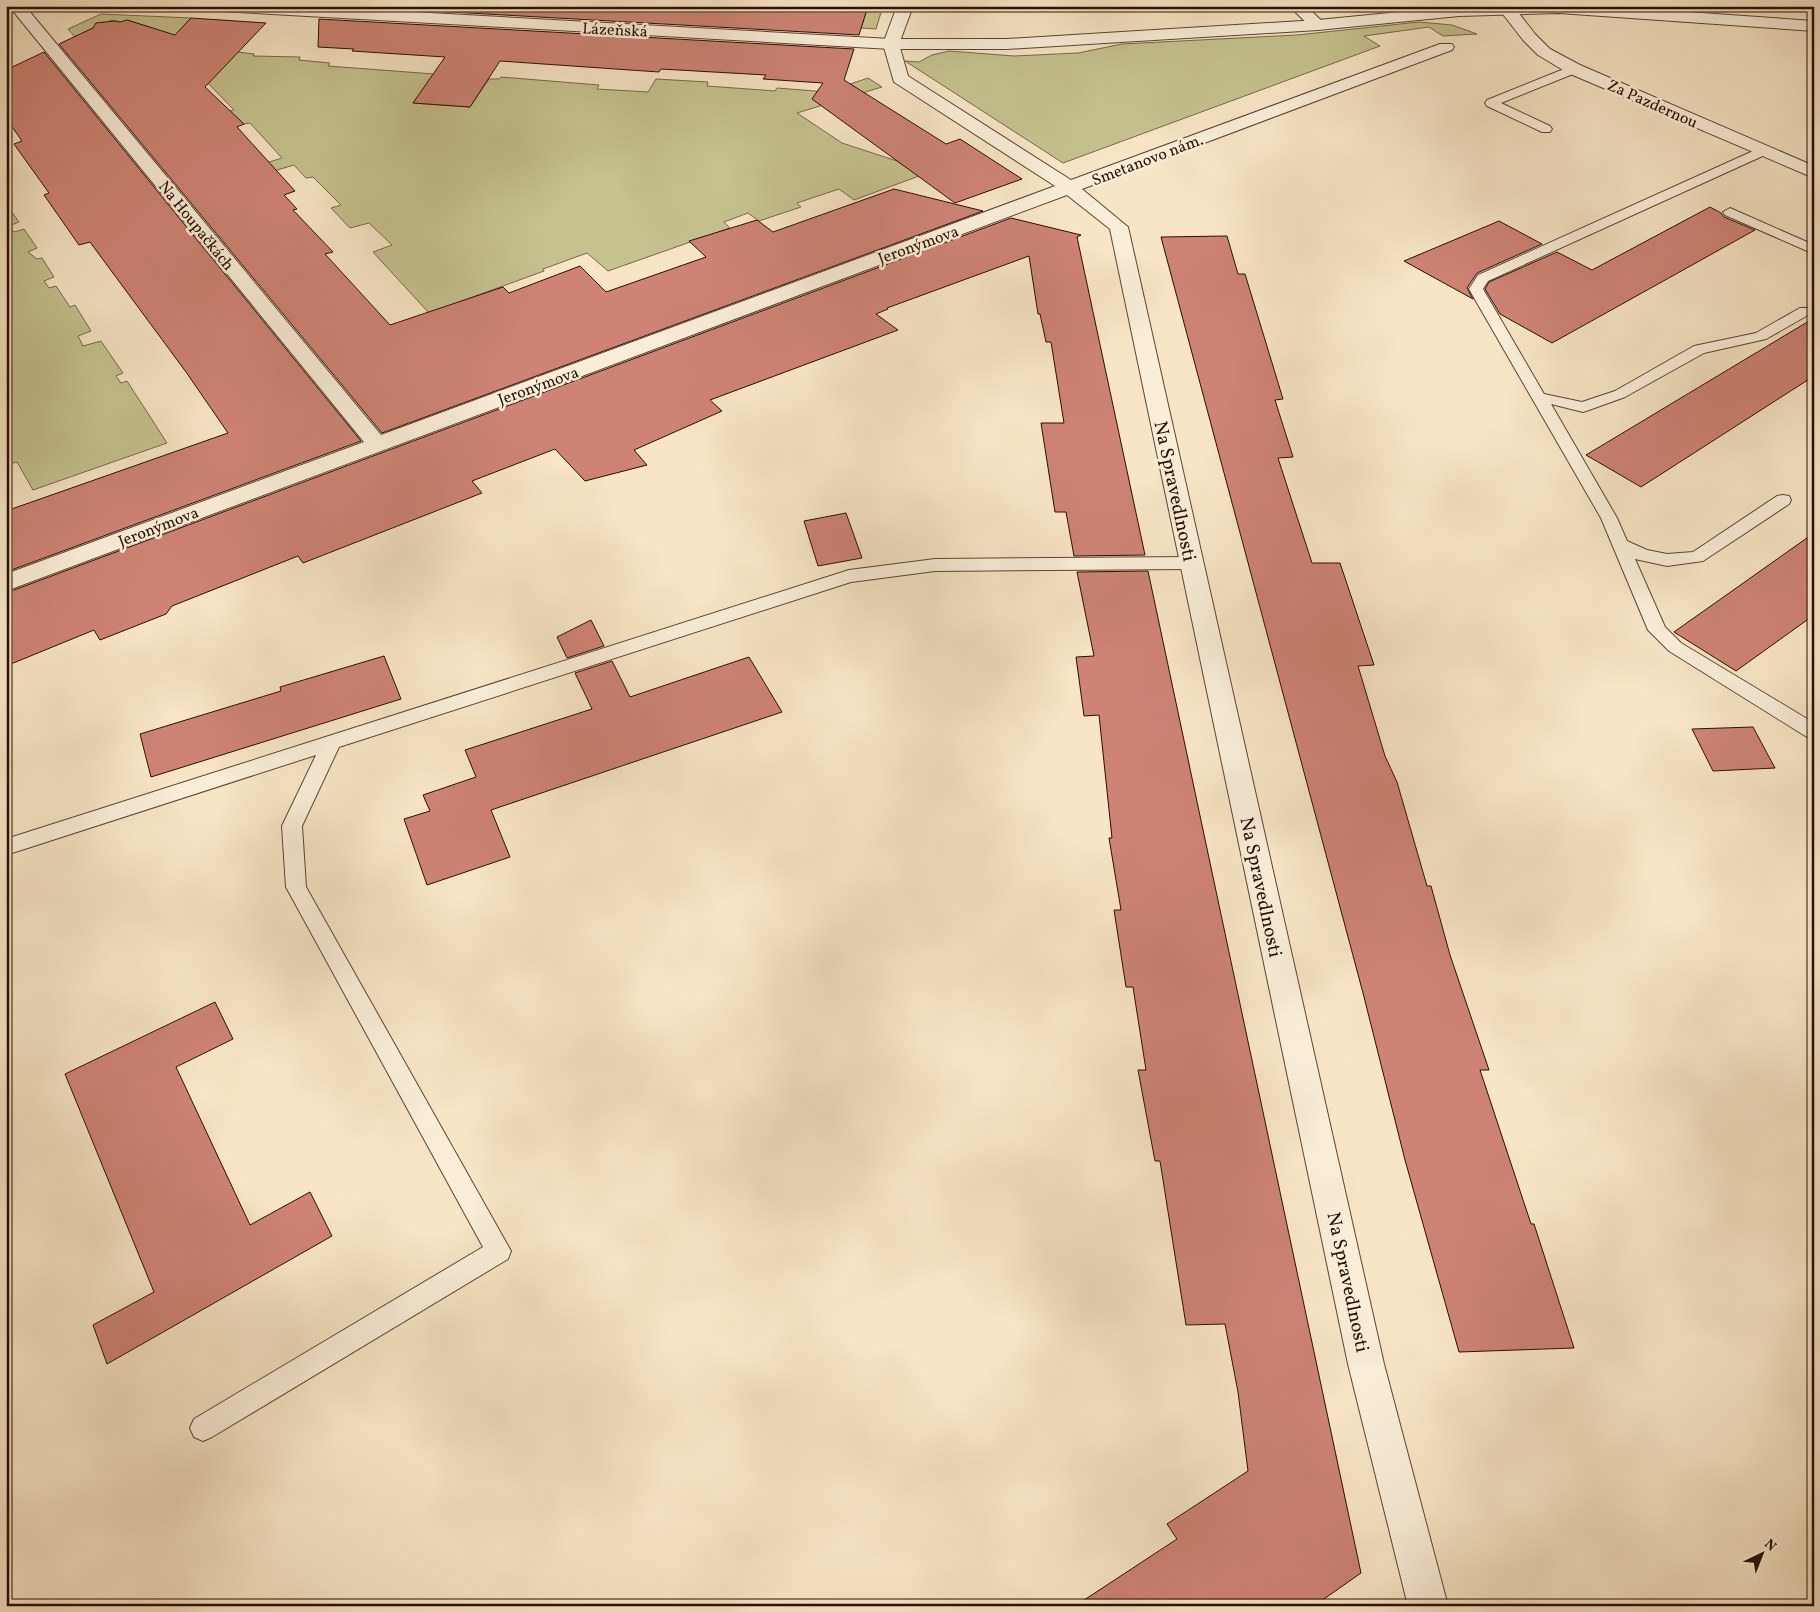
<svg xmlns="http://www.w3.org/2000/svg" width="1820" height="1612" viewBox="0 0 1820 1612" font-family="Vollkorn,serif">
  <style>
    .green { fill: #c5c28f; stroke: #766849; fill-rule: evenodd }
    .building { fill: #ce8375; stroke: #280f03 }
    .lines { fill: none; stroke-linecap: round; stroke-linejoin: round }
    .service-casing { stroke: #5c4434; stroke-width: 2 }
    .minor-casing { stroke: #5c4434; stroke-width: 2 }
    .tertiary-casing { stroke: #5c4434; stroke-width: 2 }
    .service { fill: #faeed9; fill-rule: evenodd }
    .minor { fill: #faeed9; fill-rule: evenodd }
    .tertiary { fill: #faeed9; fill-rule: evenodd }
    .labels { text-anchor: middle; stroke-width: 5; stroke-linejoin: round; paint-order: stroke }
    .far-street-label { font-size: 16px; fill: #280f03; stroke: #faeed9 }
    .street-label { font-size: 19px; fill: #280f03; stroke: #faeed9 }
  </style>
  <rect width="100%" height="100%" fill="#f7e5c5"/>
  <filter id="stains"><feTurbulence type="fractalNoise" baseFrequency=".004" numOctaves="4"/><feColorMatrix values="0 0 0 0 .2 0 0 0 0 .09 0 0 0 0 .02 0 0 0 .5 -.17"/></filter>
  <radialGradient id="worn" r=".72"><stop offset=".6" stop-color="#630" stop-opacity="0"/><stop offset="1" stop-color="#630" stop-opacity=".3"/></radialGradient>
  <g class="green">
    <path d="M 868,6 L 883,6 L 876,29 L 861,28 Z"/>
    <path d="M 101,14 L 191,18 L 180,30 L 201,31 L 238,52 L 254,54 L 253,56 L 300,57 L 299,60 L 330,63 L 328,66 L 434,74 L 413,103 L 470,107 L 489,79 L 499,79 L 501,77 L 599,85 L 597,89 L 648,92 L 656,79 L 708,82 L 707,86 L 775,91 L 777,88 L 827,92 L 868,78 L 882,87 L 797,113 L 842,143 L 897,161 L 919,176 L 854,200 L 839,189 L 797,203 L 801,207 L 759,221 L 748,213 L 724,222 L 730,228 L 608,271 L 587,253 L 543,269 L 544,271 L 429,313 L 373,252 L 392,245 L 369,223 L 350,228 L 331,208 L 341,205 L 313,177 L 306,178 L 294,165 L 257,176 L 250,168 L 282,158 L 250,123 L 244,124 L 237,118 L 197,120 L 234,110 L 203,78 L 98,64 L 68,29 ZM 112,20 L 120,23 L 127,20 L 155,29 L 89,30 Z"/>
    <path d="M 1419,22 L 1452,25 L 1477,34 L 1443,36 L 1429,27 L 1364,36 L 1380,46 L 1063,163 L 905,61 L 919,62 L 932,55 L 949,51 L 1014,56 L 1078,53 L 1122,44 L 1297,35 Z"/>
    <path d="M 6,204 L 19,222 L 9,226 L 14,232 L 24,229 L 37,248 L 28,252 L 37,259 L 42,258 L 54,277 L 44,281 L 49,288 L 56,286 L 70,307 L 75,305 L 91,331 L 78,336 L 83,346 L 101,341 L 123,373 L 116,376 L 121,383 L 127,381 L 167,443 L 33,490 L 17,462 L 6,465 Z"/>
  </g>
  <g class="building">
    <path d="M 344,6 L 868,6 L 859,35 Z"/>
    <path d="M 191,18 L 266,23 L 205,87 L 244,124 L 237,127 L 295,191 L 284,195 L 297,209 L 293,210 L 333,252 L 325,254 L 390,325 L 503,287 L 509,293 L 580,266 L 606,292 L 706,257 L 689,241 L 757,220 L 773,232 L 894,189 L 983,211 L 382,433 L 59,44 L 93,28 L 96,23 L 115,21 L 120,22 L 127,20 L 175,35 Z"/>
    <path d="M 319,19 L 854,49 L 844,80 L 946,144 L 960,139 L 1022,179 L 955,203 L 812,99 L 823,83 L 763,79 L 766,75 L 661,69 L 659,72 L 500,61 L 470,107 L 413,103 L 445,57 L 352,51 L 354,49 L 318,47 Z"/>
    <path d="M 44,52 L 361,441 L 6,572 L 6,511 L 228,433 L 186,372 L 90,242 L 79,245 L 44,195 L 49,193 L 14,144 L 22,141 L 6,118 L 6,70 Z"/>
    <path d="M 1710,207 L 1721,213 L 1724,217 L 1755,230 L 1552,343 L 1500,314 L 1485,289 L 1489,282 L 1557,252 L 1592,270 Z"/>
    <path d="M 1011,218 L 1081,235 L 1077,237 L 1145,555 L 1074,556 L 1066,512 L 1055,512 L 1041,423 L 1064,423 L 1051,342 L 1046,342 L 1040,314 L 1038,314 L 1029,256 L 887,308 L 888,309 L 876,314 L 898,330 L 710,400 L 722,411 L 634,450 L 647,465 L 585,481 L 555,449 L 472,481 L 482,493 L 303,563 L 298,556 L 172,606 L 166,614 L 100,640 L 94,630 L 6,666 L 6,593 Z"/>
    <path d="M 1499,221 L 1542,244 L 1477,273 L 1467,288 L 1473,299 L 1404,261 Z"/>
    <path d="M 1227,236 L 1238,274 L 1245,274 L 1283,399 L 1275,400 L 1293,457 L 1278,458 L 1312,563 L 1340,563 L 1374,665 L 1358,666 L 1385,756 L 1397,782 L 1427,886 L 1431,886 L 1450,955 L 1489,1070 L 1480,1070 L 1531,1224 L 1534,1224 L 1574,1348 L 1459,1352 L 1405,1160 L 1363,993 L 1161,237 Z"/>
    <path d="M 1814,318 L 1814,376 L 1641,487 L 1586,455 Z"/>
    <path d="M 846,513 L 862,558 L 818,566 L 804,521 Z"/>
    <path d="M 1814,533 L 1814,615 L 1736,671 L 1674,632 Z"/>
    <path d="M 1148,571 L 1361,1573 L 1314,1606 L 1075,1606 L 1177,1539 L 1167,1524 L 1248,1471 L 1238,1392 L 1225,1324 L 1186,1325 L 1160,1161 L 1155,1161 L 1138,1070 L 1146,1070 L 1133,987 L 1126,987 L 1114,910 L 1121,910 L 1109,838 L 1112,838 L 1099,715 L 1084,716 L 1076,657 L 1094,656 L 1077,572 Z"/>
    <path d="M 591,620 L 604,646 L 567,658 L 557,637 Z"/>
    <path d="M 384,656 L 401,699 L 151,777 L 140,734 L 281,691 L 280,687 Z"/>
    <path d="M 749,657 L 782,712 L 491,810 L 510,857 L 427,885 L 404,819 L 430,811 L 423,795 L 476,777 L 465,750 L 592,709 L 575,673 L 612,661 L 630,697 Z"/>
    <path d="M 1753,727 L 1775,768 L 1713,771 L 1692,729 Z"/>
    <path d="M 215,1002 L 233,1039 L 176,1067 L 250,1225 L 310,1192 L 332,1236 L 107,1364 L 93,1325 L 154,1292 L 65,1074 Z"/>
  </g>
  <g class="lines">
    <defs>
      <g id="service">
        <path d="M 1574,65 L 1580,69 L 1578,72 L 1501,103 L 1550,126 L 1552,129 L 1550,132 L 1542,132 L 1487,106 L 1485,103 L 1487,100 Z"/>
        <path d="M 1762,147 L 1768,151 L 1767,154 L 1488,281 L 1483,289 L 1544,394 L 1582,402 L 1615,391 L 1694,346 L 1756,333 L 1800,308 L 1810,308 L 1812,311 L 1810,314 L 1766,339 L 1704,353 L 1625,397 L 1589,410 L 1583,412 L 1551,404 L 1617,518 L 1627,541 L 1647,550 L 1667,554 L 1693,552 L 1777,496 L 1783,495 L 1789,496 L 1791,500 L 1789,504 L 1703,561 L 1667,566 L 1635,559 L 1665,627 L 1681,643 L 1814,723 L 1814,739 L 1807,737 L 1669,651 L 1648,630 L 1601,518 L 1469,289 L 1478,275 Z"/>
        <path d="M 1730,208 L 1814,245 L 1814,254 L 1725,215 L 1723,212 Z"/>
        <path d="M 1191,557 L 1197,559 L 1200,563 L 1197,567 L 1191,569 L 935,571 L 851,582 L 339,747 L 302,826 L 306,887 L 511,1251 L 508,1259 L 212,1437 L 203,1441 L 194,1437 L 190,1428 L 194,1419 L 483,1247 L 286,887 L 282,826 L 316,755 L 6,855 L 6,839 L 849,570 L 935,559 Z"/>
      </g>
      <g id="minor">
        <path d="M 9,6 L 25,6 L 381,435 L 1055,186 L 894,82 L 883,44 L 897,6 L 913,6 L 899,44 L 908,76 L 1071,180 L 1440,44 L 1452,44 L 1454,47 L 1452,50 L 1082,189 L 1128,227 L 1384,1364 L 1448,1606 L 1408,1606 L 1348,1364 L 1110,229 L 1067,195 L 6,591 L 6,574 L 364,442 Z"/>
        <path d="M 1289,6 L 1306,6 L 1326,25 L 1324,28 L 1312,28 Z"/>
        <path d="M 1502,7 L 1514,7 L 1535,34 L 1550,49 L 1580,65 L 1814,166 L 1814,178 L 1568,73 L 1538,55 L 1523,40 L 1502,13 L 1500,10 Z"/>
      </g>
      <path id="tertiary" d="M 211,6 L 306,6 L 891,39 L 1007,39 L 1318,20 L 1461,6 L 1601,6 L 1814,21 L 1814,31 L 1559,13 L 1459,16 L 1318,30 L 1007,49 L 891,49 L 219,11 L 213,9 Z"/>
    </defs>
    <use href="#service" class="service-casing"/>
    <use href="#minor" class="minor-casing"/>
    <use href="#tertiary" class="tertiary-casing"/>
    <use href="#service" class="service"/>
    <use href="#minor" class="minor"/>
    <use href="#tertiary" class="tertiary"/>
  </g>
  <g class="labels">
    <g class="far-street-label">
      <text transform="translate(615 29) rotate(3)" y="6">Lázeňská</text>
      <text transform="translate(1653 103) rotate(24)" y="6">Za Pazdernou</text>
      <text transform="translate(1147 159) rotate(-21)" y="6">Smetanovo nám.</text>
      <text transform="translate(197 225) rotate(51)" y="6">Na Houpačkách</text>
      <text transform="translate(918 244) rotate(-20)" y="6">Jeronýmova</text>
      <text transform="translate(538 385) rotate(-20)" y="6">Jeronýmova</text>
      <text transform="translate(158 526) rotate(-21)" y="6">Jeronýmova</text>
    </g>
    <g class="street-label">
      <text transform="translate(1176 491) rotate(78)" y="7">Na Spravedlnosti</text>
      <text transform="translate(1262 887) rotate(78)" y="7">Na Spravedlnosti</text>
      <text transform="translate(1349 1282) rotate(78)" y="7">Na Spravedlnosti</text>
    </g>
  </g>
  <rect width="1820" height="1612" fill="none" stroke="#f7e5c5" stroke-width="25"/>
  <rect x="8" y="8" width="1805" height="1597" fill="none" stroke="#280f03" stroke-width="2.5"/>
  <rect x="12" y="12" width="1795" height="1587" fill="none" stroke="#280f03"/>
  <g transform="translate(1762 1554) rotate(43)" stroke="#faeed9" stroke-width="4" paint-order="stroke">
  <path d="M0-4L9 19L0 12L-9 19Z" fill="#280f03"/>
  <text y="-8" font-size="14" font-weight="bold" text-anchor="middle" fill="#280f03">N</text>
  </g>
  <rect width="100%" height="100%" filter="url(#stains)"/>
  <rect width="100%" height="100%" fill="url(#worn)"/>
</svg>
